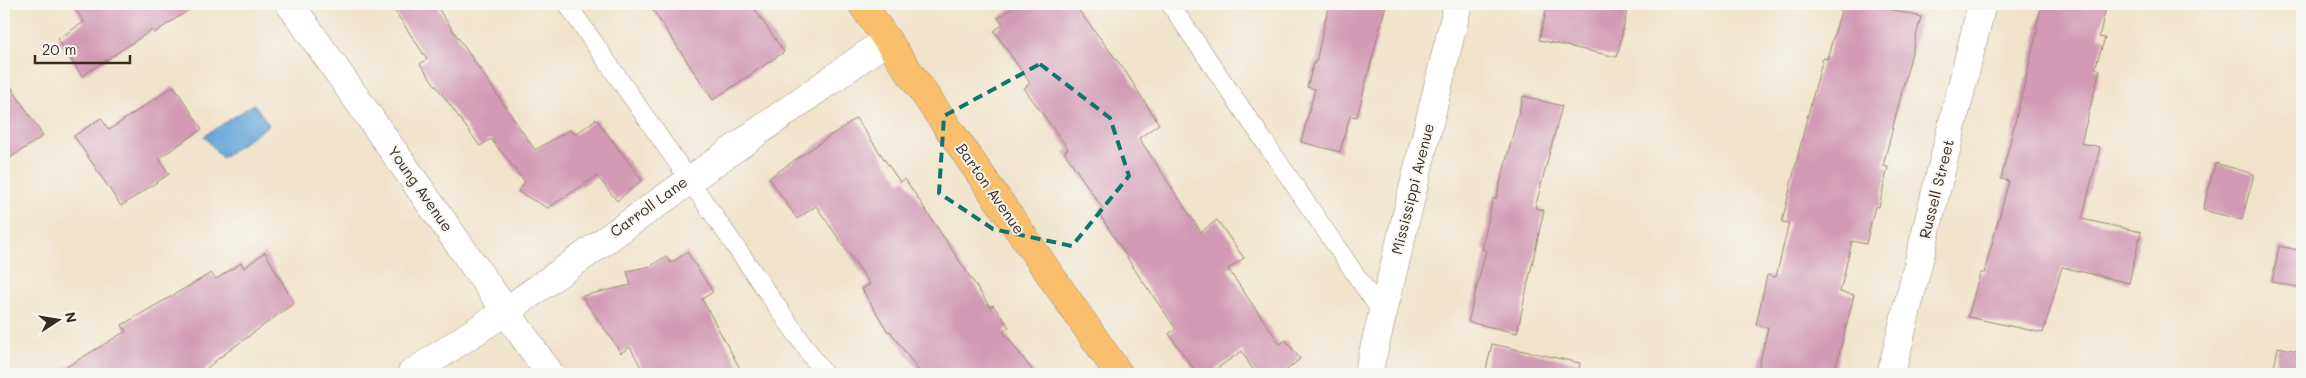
<svg xmlns="http://www.w3.org/2000/svg" width="2306" height="378" viewBox="0 0 2306 378" font-family="Mali,sans-serif">
  <style>
    .water { fill: #64a6d8; stroke: #50687b }
    .building { fill: #d29ab4 }
    .lines { fill: none; stroke-linecap: round; stroke-linejoin: round }
    .service-casing { stroke: #968674; stroke-width: 19 }
    .minor-casing { stroke: #968674; stroke-width: 29 }
    .tertiary-casing { stroke: #968674; stroke-width: 29 }
    .primary-casing { stroke: #968674; stroke-width: 29 }
    .service { stroke: #fff; stroke-width: 18 }
    .minor { stroke: #fff; stroke-width: 28 }
    .tertiary { stroke: #fff; stroke-width: 28 }
    .primary { stroke: #f9bf6d; stroke-width: 28 }
    .marked { fill: none; stroke: #0f766e; stroke-width: 4; stroke-dasharray: 10 6; stroke-linejoin: round }
    .labels { text-anchor: middle; stroke-width: 4; stroke-linejoin: round; paint-order: stroke }
    .street-label { font-size: 15px; fill: #3b2a1e; stroke: #f6f6f2 }
  </style>
  <rect width="100%" height="100%" fill="#f6f6f2"/>
  <filter id="ink" filterUnits="userSpaceOnUse"><feTurbulence type="fractalNoise" baseFrequency=".02" numOctaves="2"/><feDisplacementMap in="SourceGraphic" scale="10" xChannelSelector="R" yChannelSelector="G"/><feConvolveMatrix kernelMatrix="1 2 1 2 8 2 1 2 1" color-interpolation-filters="sRGB"/></filter>
  <filter id="wash" filterUnits="userSpaceOnUse"><feTurbulence type="fractalNoise" baseFrequency=".0096" numOctaves="4" result="noise"/><feDisplacementMap in="SourceGraphic" scale="20" xChannelSelector="R" yChannelSelector="G"/><feGaussianBlur stdDeviation="1.12" result="paint"/><feColorMatrix in="noise" values="0 0 0 0 0 0 0 0 0 0 0 0 0 0 0 0 0 1.4 0 .05"/><feComposite in="paint" operator="in"/></filter>
  <g filter="url(#wash)">
    <rect width="100%" height="100%" fill="#f1e3ca"/>
    <path class="water" d="M 254,104 L 269,125 L 222,158 L 204,136 Z"/>
    <g id="blocks">
      <g class="building">
        <path d="M 72,4 L 198,4 L 154,33 L 152,30 L 82,76 L 58,39 L 84,22 Z"/>
        <path d="M 390,4 L 435,4 L 535,150 L 569,130 L 576,134 L 596,119 L 642,180 L 617,201 L 597,176 L 548,208 L 518,192 L 525,182 L 491,139 L 480,146 L 420,64 L 427,59 Z"/>
        <path d="M 649,4 L 751,4 L 784,52 L 713,100 Z"/>
        <path d="M 1018,4 L 1074,4 L 1125,71 L 1159,124 L 1139,138 L 1201,232 L 1217,220 L 1244,258 L 1228,269 L 1280,344 L 1286,340 L 1300,359 L 1282,374 L 1255,374 L 1242,351 L 1209,374 L 1197,374 L 1169,334 L 1176,329 L 1139,276 L 1098,212 L 1103,209 L 1064,152 L 1068,149 L 1024,88 L 1030,83 L 994,31 L 1003,24 L 998,18 Z"/>
        <path d="M 1329,4 L 1386,4 L 1357,117 L 1350,116 L 1340,152 L 1301,142 L 1315,89 L 1307,87 L 1314,62 L 1316,62 Z"/>
        <path d="M 1548,4 L 1594,4 L 1627,11 L 1617,57 L 1539,40 Z"/>
        <path d="M 1843,4 L 1870,4 L 1921,17 L 1883,166 L 1888,167 L 1879,207 L 1875,206 L 1866,244 L 1852,241 L 1840,292 L 1854,295 L 1834,374 L 1757,374 L 1768,328 L 1756,325 L 1767,275 L 1776,277 L 1789,223 L 1782,222 L 1805,126 L 1823,58 L 1827,59 Z"/>
        <path d="M 2042,4 L 2107,4 L 2099,37 L 2105,38 L 2095,68 L 2100,70 L 2081,143 L 2100,147 L 2082,219 L 2141,232 L 2129,283 L 2062,267 L 2043,333 L 1968,317 L 1980,273 L 1984,273 L 2009,181 L 2001,179 L 2038,28 L 2036,28 Z"/>
        <path d="M 4,76 L 43,136 L 4,162 Z"/>
        <path d="M 174,86 L 202,129 L 159,158 L 169,174 L 121,206 L 74,136 L 101,118 L 109,130 Z"/>
        <path d="M 1523,96 L 1562,106 L 1535,208 L 1544,210 L 1517,333 L 1468,322 L 1486,250 L 1482,249 L 1493,198 L 1496,199 Z"/>
        <path d="M 856,118 L 900,182 L 905,179 L 990,307 L 993,305 L 1009,327 L 1003,331 L 1035,374 L 921,374 L 890,331 L 888,332 L 862,289 L 870,284 L 816,206 L 797,219 L 769,178 Z"/>
        <path d="M 2215,163 L 2254,174 L 2242,220 L 2203,210 Z"/>
        <path d="M 2279,246 L 2302,251 L 2302,288 L 2272,282 Z"/>
        <path d="M 265,252 L 294,303 L 219,358 L 200,374 L 55,374 L 126,331 L 122,325 L 211,273 L 216,279 L 241,263 L 244,268 Z"/>
        <path d="M 687,252 L 713,292 L 702,299 L 743,374 L 645,374 L 630,347 L 621,353 L 582,296 L 631,285 L 627,271 L 651,266 L 666,256 L 671,263 Z"/>
        <path d="M 1492,344 L 1580,363 L 1579,374 L 1485,374 Z"/>
        <path d="M 2278,347 L 2302,352 L 2302,374 L 2273,374 Z"/>
      </g>
    </g>
  </g>
  <g filter="url(#ink)">
    <use href="#blocks" fill-opacity="0" stroke="#968674" stroke-width="1"/>
    <g class="lines">
      <defs>
        <g id="service">
          <path d="M 567,4 L 824,374"/>
          <path d="M 1170,4 L 1382,313"/>
        </g>
        <g id="minor">
          <path d="M 290,4 L 550,374"/>
          <path d="M 411,374 L 506,311 L 887,40"/>
          <path d="M 1891,374 L 1982,4"/>
        </g>
        <path id="tertiary" d="M 1368,374 L 1458,4"/>
        <path id="primary" d="M 862,4 L 1119,374"/>
      </defs>
      <use href="#service" class="service-casing"/>
      <use href="#minor" class="minor-casing"/>
      <use href="#tertiary" class="tertiary-casing"/>
      <use href="#primary" class="primary-casing"/>
      <use href="#service" class="service"/>
      <use href="#minor" class="minor"/>
      <use href="#tertiary" class="tertiary"/>
      <use href="#primary" class="primary"/>
    </g>
  </g>
  <path class="marked" d="M 1040,64 L 1110,118 L 1129,176 L 1072,246 L 993,229 L 939,193 L 944,116 Z"/>
  <g class="labels">
    <g class="street-label">
      <text transform="translate(420 189) rotate(55)" y="5">Young Avenue</text>
      <text transform="translate(990 189) rotate(55)" y="5">Barton Avenue</text>
      <text transform="translate(1413 189) rotate(-76)" y="5">Mississippi Avenue</text>
      <text transform="translate(1937 189) rotate(-76)" y="5">Russell Street</text>
      <text transform="translate(649 207) rotate(-36)" y="5">Carroll Lane</text>
    </g>
  </g>
  <rect width="2306" height="378" fill="none" stroke="#f6f6f2" stroke-width="20"/>
  <g transform="translate(58 320) rotate(78)" stroke="#f6f6f2" stroke-width="4" paint-order="stroke">
  <path d="M0-4L9 19L0 12L-9 19Z" fill="#3b2a1e"/>
  <text y="-8" font-size="14" font-weight="bold" text-anchor="middle" fill="#3b2a1e">N</text>
  </g>
  <path d="M35 55v8h95v-8" fill="none" stroke="#3b2a1e" stroke-width="2.5"/>
  <text x="42" y="55" font-size="15" fill="#3b2a1e" stroke="#f6f6f2" stroke-width="4" paint-order="stroke">20 m</text>
</svg>
